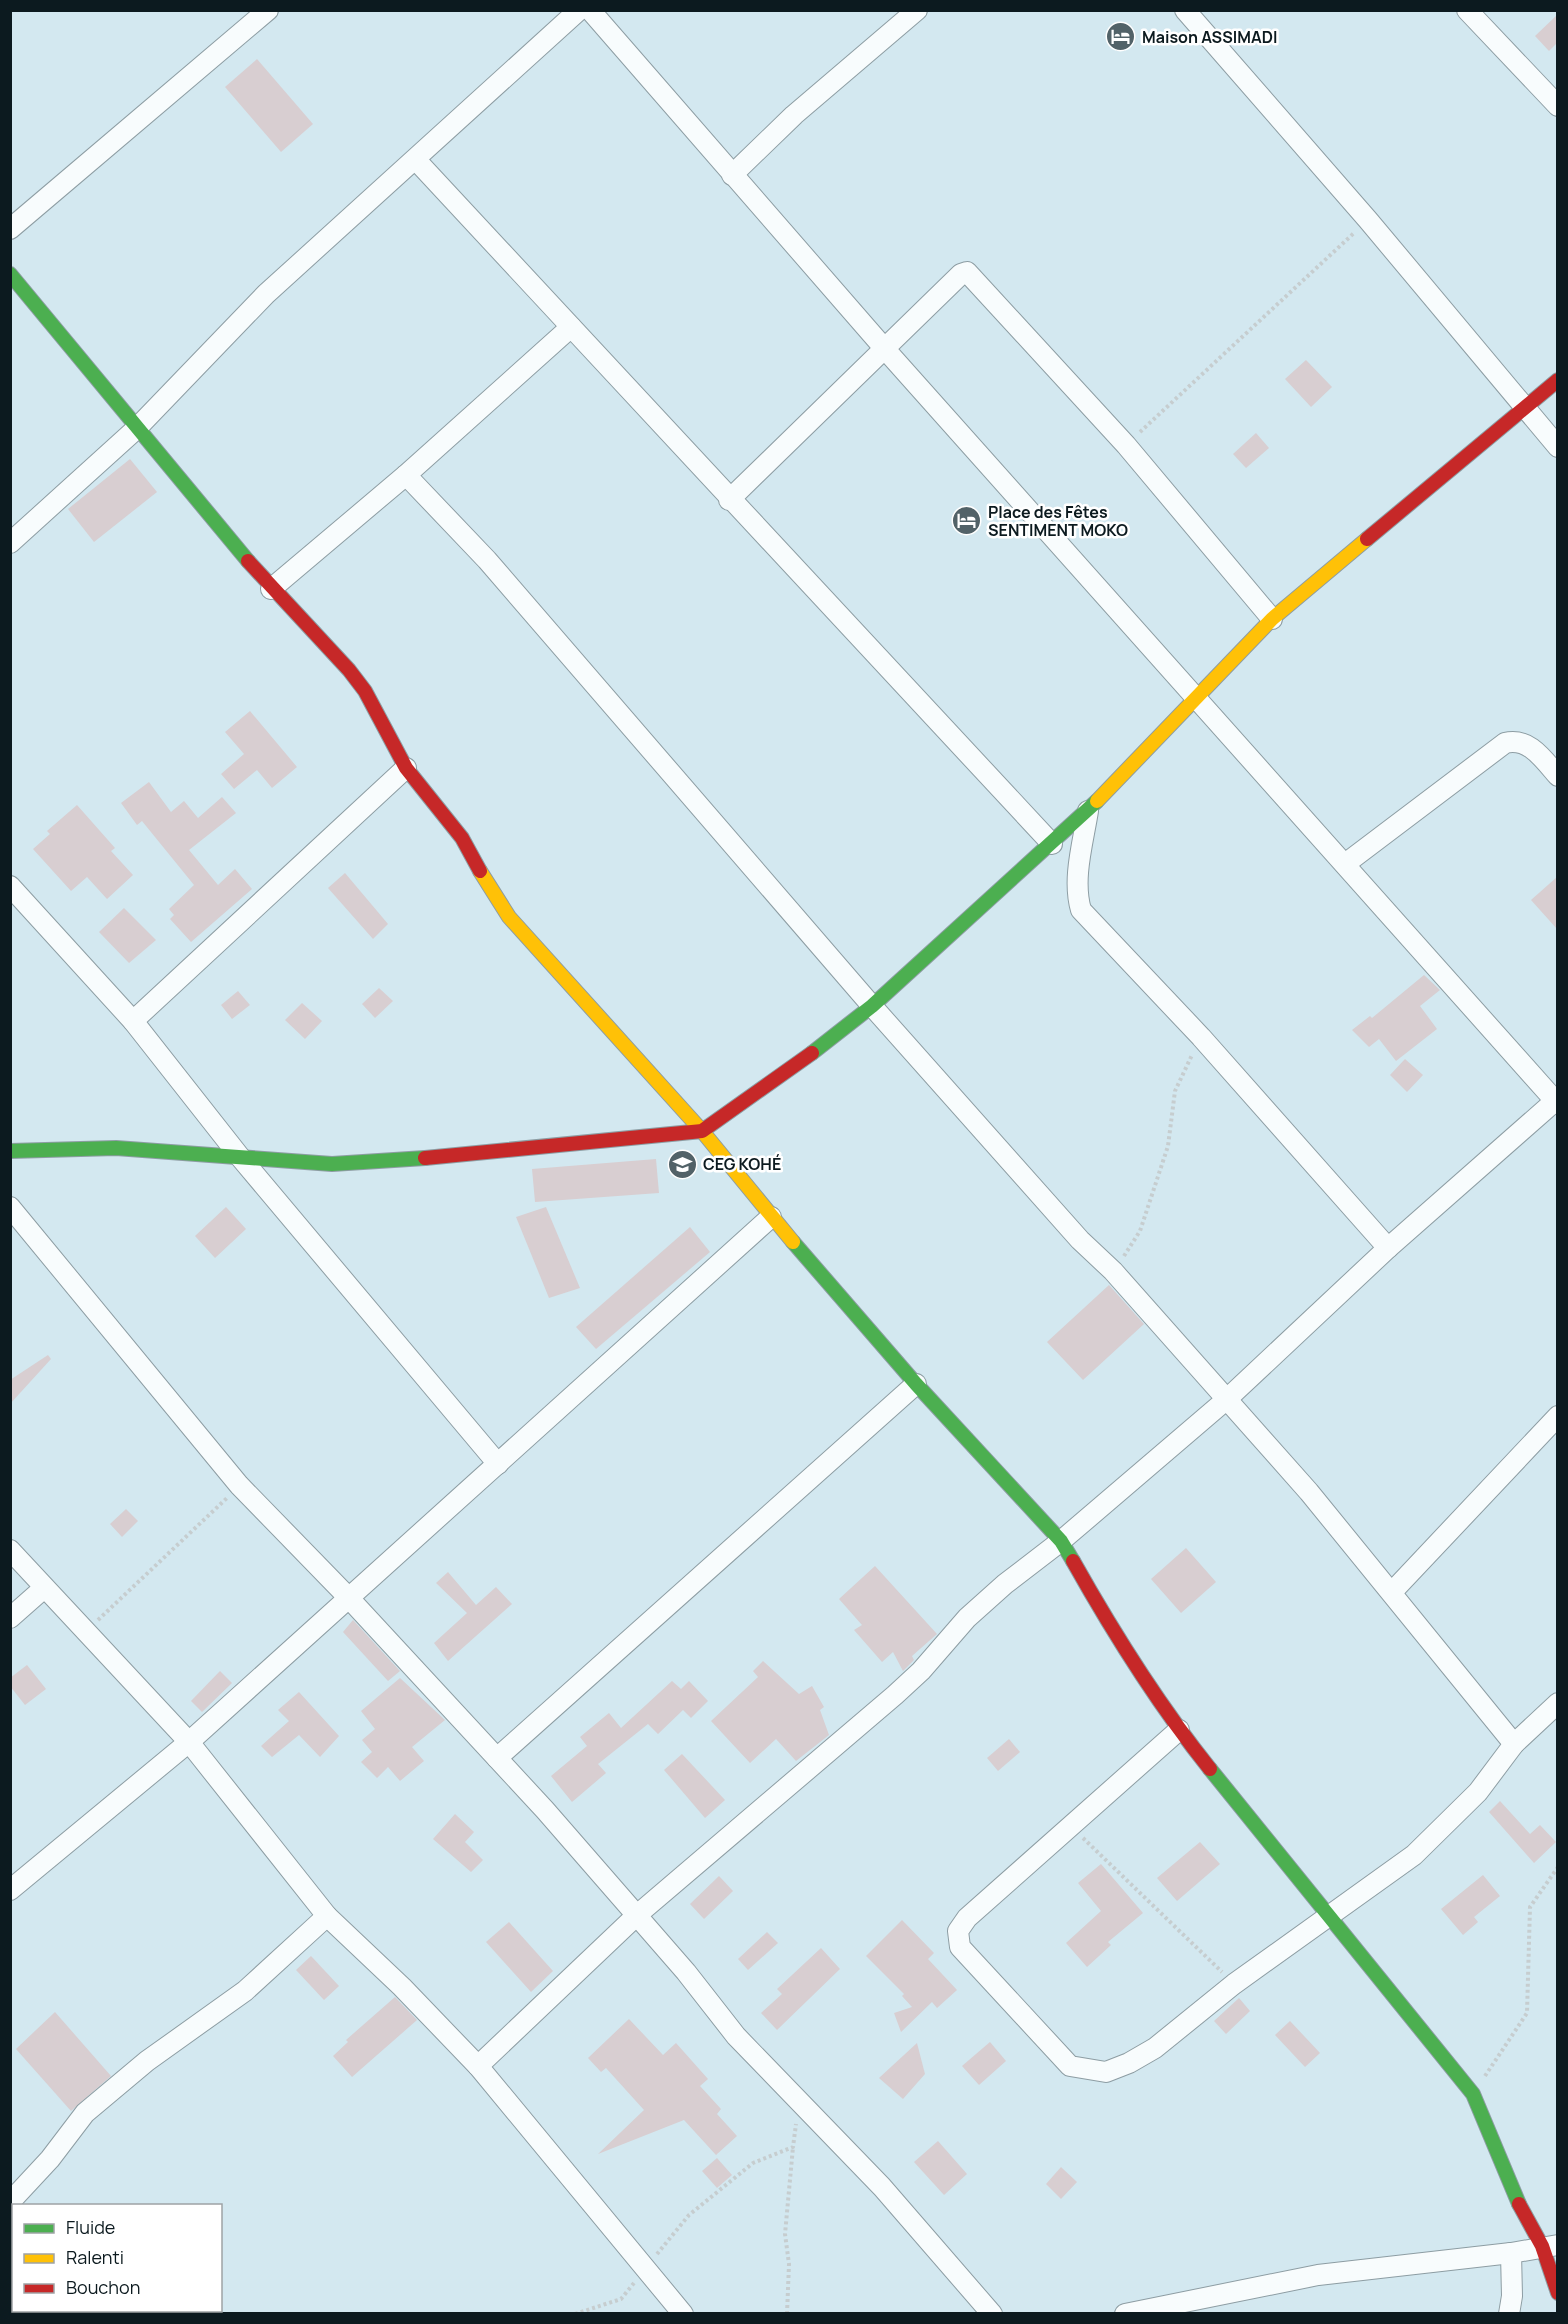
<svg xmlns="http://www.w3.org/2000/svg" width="1568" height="2324" viewBox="0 0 1568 2324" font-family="Manrope,sans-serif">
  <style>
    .building { fill: #d8ced1 }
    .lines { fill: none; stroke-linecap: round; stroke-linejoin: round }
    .street-casing { stroke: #8d9da3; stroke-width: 22 }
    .fast-casing { stroke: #8d9da3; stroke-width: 16 }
    .slow-casing { stroke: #8d9da3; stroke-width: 16 }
    .jam-casing { stroke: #8d9da3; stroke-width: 16 }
    .path { stroke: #c6cdcf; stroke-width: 4; stroke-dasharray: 3 3; stroke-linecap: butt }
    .street { stroke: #f8fcfd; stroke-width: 20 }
    .fast { stroke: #4caf50; stroke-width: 14 }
    .slow { stroke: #ffc107; stroke-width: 14 }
    .jam { stroke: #c62828; stroke-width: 14 }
    .labels { text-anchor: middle; stroke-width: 5; stroke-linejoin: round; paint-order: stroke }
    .poi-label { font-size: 16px; font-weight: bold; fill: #0c1a1f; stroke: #fff; text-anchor: start }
  </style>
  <rect width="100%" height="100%" fill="#d3e8f0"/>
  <g class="building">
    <path d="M 1557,15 L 1557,43 L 1549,51 L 1535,36 Z"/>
    <path d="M 257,59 L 313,124 L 281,152 L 225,87 Z"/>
    <path d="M 1306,360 L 1332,387 L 1311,407 L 1285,379 Z"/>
    <path d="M 1256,433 L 1269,448 L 1246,468 L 1233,454 Z"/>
    <path d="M 130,459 L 157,492 L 94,542 L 68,509 Z"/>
    <path d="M 250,711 L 297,767 L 272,788 L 257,770 L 234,789 L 221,774 L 244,754 L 225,732 Z"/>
    <path d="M 149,782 L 171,812 L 184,801 L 198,818 L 222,797 L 236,813 L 189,850 L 218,885 L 235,869 L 252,889 L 191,942 L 170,919 L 174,915 L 169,909 L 194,885 L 142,821 L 137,825 L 121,803 Z"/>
    <path d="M 77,805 L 115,848 L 111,851 L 133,875 L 107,899 L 87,877 L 71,891 L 33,849 L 50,834 L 47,831 Z"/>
    <path d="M 345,873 L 388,924 L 373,939 L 328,888 Z"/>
    <path d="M 1557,877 L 1557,929 L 1531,900 Z"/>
    <path d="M 124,908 L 156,940 L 129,963 L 99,932 Z"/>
    <path d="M 1424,975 L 1440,990 L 1420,1006 L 1437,1029 L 1396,1061 L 1379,1039 L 1369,1047 L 1352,1030 L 1370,1016 L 1372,1018 Z"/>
    <path d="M 379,988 L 393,1001 L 375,1018 L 362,1004 Z"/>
    <path d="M 238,991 L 250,1005 L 232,1019 L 221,1005 Z"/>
    <path d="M 302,1003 L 322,1021 L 305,1039 L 285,1020 Z"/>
    <path d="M 1405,1059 L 1423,1075 L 1407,1092 L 1390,1075 Z"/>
    <path d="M 656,1159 L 659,1193 L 535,1202 L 532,1169 Z"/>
    <path d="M 226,1207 L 246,1229 L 215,1258 L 195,1236 Z"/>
    <path d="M 546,1207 L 580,1288 L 549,1298 L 516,1217 Z"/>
    <path d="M 690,1227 L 710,1252 L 596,1349 L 576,1327 Z"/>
    <path d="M 1109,1285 L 1144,1324 L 1083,1380 L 1047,1342 Z"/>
    <path d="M 48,1355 L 51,1359 L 10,1404 L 10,1380 Z"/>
    <path d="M 126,1509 L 138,1521 L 122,1537 L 110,1524 Z"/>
    <path d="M 1186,1548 L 1216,1582 L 1181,1613 L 1151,1579 Z"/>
    <path d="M 875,1566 L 937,1634 L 912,1656 L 914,1660 L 903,1671 L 893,1652 L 882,1662 L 854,1630 L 862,1625 L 839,1599 Z"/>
    <path d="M 448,1572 L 476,1605 L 496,1587 L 512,1604 L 448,1661 L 434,1643 L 467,1613 L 436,1583 Z"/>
    <path d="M 353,1620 L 400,1671 L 388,1681 L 343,1632 Z"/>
    <path d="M 763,1661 L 799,1694 L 812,1686 L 824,1707 L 820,1710 L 829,1735 L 796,1761 L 776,1739 L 750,1763 L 711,1721 L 758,1677 L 753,1671 Z"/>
    <path d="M 27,1665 L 46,1689 L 25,1705 L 10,1686 L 10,1678 Z"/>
    <path d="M 220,1671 L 232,1683 L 202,1712 L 191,1701 Z"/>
    <path d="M 400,1678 L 445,1720 L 412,1747 L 424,1761 L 400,1781 L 388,1767 L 377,1778 L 361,1762 L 372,1752 L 362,1740 L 375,1729 L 361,1711 Z"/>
    <path d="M 672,1681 L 681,1689 L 689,1681 L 708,1701 L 691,1718 L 683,1710 L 658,1734 L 648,1724 L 598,1764 L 606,1773 L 572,1802 L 551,1776 L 587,1746 L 580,1737 L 609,1713 L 621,1728 Z"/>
    <path d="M 299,1692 L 339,1736 L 320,1757 L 299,1735 L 272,1757 L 261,1746 L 289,1721 L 278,1710 Z"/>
    <path d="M 1009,1739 L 1020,1752 L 998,1771 L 987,1758 Z"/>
    <path d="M 682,1754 L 725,1800 L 705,1818 L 664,1770 Z"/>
    <path d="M 1500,1801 L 1530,1834 L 1540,1825 L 1556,1842 L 1534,1863 L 1489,1812 Z"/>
    <path d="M 455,1814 L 474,1832 L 465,1842 L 483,1860 L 471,1872 L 433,1839 Z"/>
    <path d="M 1200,1842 L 1220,1864 L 1177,1901 L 1157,1878 Z"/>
    <path d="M 1101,1864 L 1143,1913 L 1108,1942 L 1111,1945 L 1087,1967 L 1066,1943 L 1101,1911 L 1078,1883 Z"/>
    <path d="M 1483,1875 L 1500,1896 L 1474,1917 L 1478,1922 L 1463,1935 L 1441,1909 Z"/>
    <path d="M 719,1876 L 733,1891 L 704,1919 L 690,1904 Z"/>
    <path d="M 902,1920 L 934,1953 L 928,1959 L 957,1990 L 937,2008 L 932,2002 L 901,2032 L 894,2013 L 912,2007 L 902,1996 L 904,1994 L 866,1956 Z"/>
    <path d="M 509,1922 L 553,1971 L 531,1992 L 486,1942 Z"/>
    <path d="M 767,1932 L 778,1943 L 748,1970 L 738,1959 Z"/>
    <path d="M 821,1948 L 840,1969 L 777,2030 L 761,2013 L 782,1994 L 777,1989 Z"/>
    <path d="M 311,1956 L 339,1986 L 324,2000 L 296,1970 Z"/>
    <path d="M 395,1997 L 417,2020 L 352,2077 L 333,2056 L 348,2042 L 346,2040 Z"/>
    <path d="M 1239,1998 L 1250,2011 L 1226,2034 L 1214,2021 Z"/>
    <path d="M 55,2012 L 111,2076 L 71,2111 L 16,2049 Z"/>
    <path d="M 629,2019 L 663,2055 L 676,2043 L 708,2079 L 700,2086 L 721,2109 L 717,2114 L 737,2136 L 716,2155 L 684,2120 L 598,2154 L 644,2110 L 606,2068 L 601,2072 L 588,2058 Z"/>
    <path d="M 1290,2021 L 1320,2053 L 1305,2067 L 1275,2035 Z"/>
    <path d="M 990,2042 L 1006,2061 L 979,2085 L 962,2066 Z"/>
    <path d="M 917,2043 L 925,2074 L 903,2099 L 879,2078 Z"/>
    <path d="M 938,2141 L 967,2174 L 944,2195 L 914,2162 Z"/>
    <path d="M 717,2158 L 732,2175 L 717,2188 L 702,2171 Z"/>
    <path d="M 1061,2167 L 1077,2182 L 1061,2199 L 1046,2184 Z"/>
  </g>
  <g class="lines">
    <defs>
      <g id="street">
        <path d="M 590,10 L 884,348 L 1558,1104"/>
        <path d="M 1185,10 L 1368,220 L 1558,447"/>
        <path d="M 1467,10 L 1558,106"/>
        <path d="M 416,160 L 1052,844"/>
        <path d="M 732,175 L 794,115 L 917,10"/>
        <path d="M 10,229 L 268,10"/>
        <path d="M 406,475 L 487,560 L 872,1006 L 1080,1240 L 1113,1271 L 1309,1492 L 1514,1744"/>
        <path d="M 729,500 L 961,274 L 967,272 L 1126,445 L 1272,619"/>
        <path d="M 10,543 L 136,429 L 266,294 L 579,10"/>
        <path d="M 271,589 L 406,475 L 571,327"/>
        <path d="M 1088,811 C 1083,843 1072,879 1081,910 L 1201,1037 L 1388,1248"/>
        <path d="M 1345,864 L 1505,743 C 1529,737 1543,759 1558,776"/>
        <path d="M 10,886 L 133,1021 L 240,1157 L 498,1464"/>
        <path d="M 133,1021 L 406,768"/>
        <path d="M 10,1207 L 239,1485 L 347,1596 L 545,1810 L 686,1972 L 736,2036 L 882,2187 L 992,2314"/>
        <path d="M 10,1550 L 189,1742 L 327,1916 L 402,1987 L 478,2066 L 683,2314"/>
        <path d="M 1392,1592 L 1558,1416"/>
        <path d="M 10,1618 L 44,1588"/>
        <path d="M 1179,1730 L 967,1918 L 958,1931 L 960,1947 L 1070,2066 L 1106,2072 L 1129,2063 L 1155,2048 L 1234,1984 L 1414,1855 L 1478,1792 L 1514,1744 L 1558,1703"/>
        <path d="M 497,1758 L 916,1384"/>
        <path d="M 10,1890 L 189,1742 L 771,1217"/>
        <path d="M 478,2066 L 637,1915 L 895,1695 L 921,1671 L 967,1618 L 1005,1584 L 1061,1541 L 1227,1399 L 1388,1248 L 1555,1101"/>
        <path d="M 10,2202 L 50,2159 L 85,2113 L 147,2061 L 245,1991 L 327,1916"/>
        <path d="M 1125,2314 L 1318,2275 L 1511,2253 L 1558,2245"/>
        <path d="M 1509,2314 L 1512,2296 L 1511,2253"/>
      </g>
      <g id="fast">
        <path d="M 10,274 L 248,561"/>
        <path d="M 812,1053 L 872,1006 L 1097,801"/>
        <path d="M 10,1151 L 116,1148 L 332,1164 L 425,1158"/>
        <path d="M 793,1242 L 916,1384 L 1061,1541 L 1073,1561"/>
        <path d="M 1210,1769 L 1473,2094 L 1519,2204"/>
      </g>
      <g id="slow">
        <path d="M 1097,801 L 1272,619 L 1367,539"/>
        <path d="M 480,871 L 509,917 L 702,1131 L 793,1242"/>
      </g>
      <g id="jam">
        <path d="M 1367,539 L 1558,380"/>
        <path d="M 248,561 L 349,670 L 365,691 L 406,768 L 462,838 L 480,871"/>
        <path d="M 425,1158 L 702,1131 L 812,1053"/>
        <path d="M 1073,1561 C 1114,1634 1157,1703 1210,1769"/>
        <path d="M 1519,2204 L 1542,2246 L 1558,2293"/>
      </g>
    </defs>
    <use href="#street" class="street-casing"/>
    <use href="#fast" class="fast-casing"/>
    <use href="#slow" class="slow-casing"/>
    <use href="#jam" class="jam-casing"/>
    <g class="path">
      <path d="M 1140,432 L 1354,233"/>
      <path d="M 1124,1256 L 1140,1231 L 1168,1146 L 1175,1091 L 1192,1055"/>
      <path d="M 98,1620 L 228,1497"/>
      <path d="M 1083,1838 L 1222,1972"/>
      <path d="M 1485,2076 L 1527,2013 L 1530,1907 L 1558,1867"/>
      <path d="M 657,2254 L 689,2215 L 753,2163 L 793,2147 L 796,2124"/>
      <path d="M 99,2310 L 100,2314"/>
      <path d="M 575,2314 L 621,2299 L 634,2283"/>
      <path d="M 787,2314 L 789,2264 L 785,2234 L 793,2147"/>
    </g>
    <use href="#street" class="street"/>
    <use href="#fast" class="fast"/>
    <use href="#slow" class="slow"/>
    <use href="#jam" class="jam"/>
  </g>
  <defs>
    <symbol id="hotel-disc" viewBox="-11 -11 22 22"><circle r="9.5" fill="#526268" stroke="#fff"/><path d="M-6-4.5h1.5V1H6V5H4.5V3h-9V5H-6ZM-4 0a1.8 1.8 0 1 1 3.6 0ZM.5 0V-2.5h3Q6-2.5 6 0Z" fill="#fff"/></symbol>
    <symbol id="school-disc" viewBox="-11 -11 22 22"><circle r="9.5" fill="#526268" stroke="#fff"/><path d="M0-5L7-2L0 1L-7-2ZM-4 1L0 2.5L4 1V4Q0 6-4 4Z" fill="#fff"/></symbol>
  </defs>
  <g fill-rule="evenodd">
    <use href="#hotel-disc" x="1104" y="20" width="33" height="33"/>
    <use href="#hotel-disc" x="950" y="504" width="33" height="33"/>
    <use href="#school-disc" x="666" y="1148" width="33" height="33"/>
  </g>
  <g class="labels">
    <g class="poi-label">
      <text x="1142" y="43">Maison ASSIMADI</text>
      <text x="988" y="518">Place des Fêtes<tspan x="988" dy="18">SENTIMENT MOKO</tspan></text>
      <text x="703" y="1170">CEG KOHÉ</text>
    </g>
  </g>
  <rect width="1568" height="2324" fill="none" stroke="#0c1a1f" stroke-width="24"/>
  <rect x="12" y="2204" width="210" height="108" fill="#ffffff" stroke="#9ea3a5" stroke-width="1.5"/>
  <rect x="24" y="2224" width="30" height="9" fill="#4caf50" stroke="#9ea3a5" stroke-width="1.5"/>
  <text x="66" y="2234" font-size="18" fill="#0c1a1f">Fluide</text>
  <rect x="24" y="2254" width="30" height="9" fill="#ffc107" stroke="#9ea3a5" stroke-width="1.5"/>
  <text x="66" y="2264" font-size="18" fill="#0c1a1f">Ralenti</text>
  <rect x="24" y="2284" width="30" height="9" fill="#c62828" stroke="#9ea3a5" stroke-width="1.5"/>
  <text x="66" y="2294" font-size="18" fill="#0c1a1f">Bouchon</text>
</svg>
